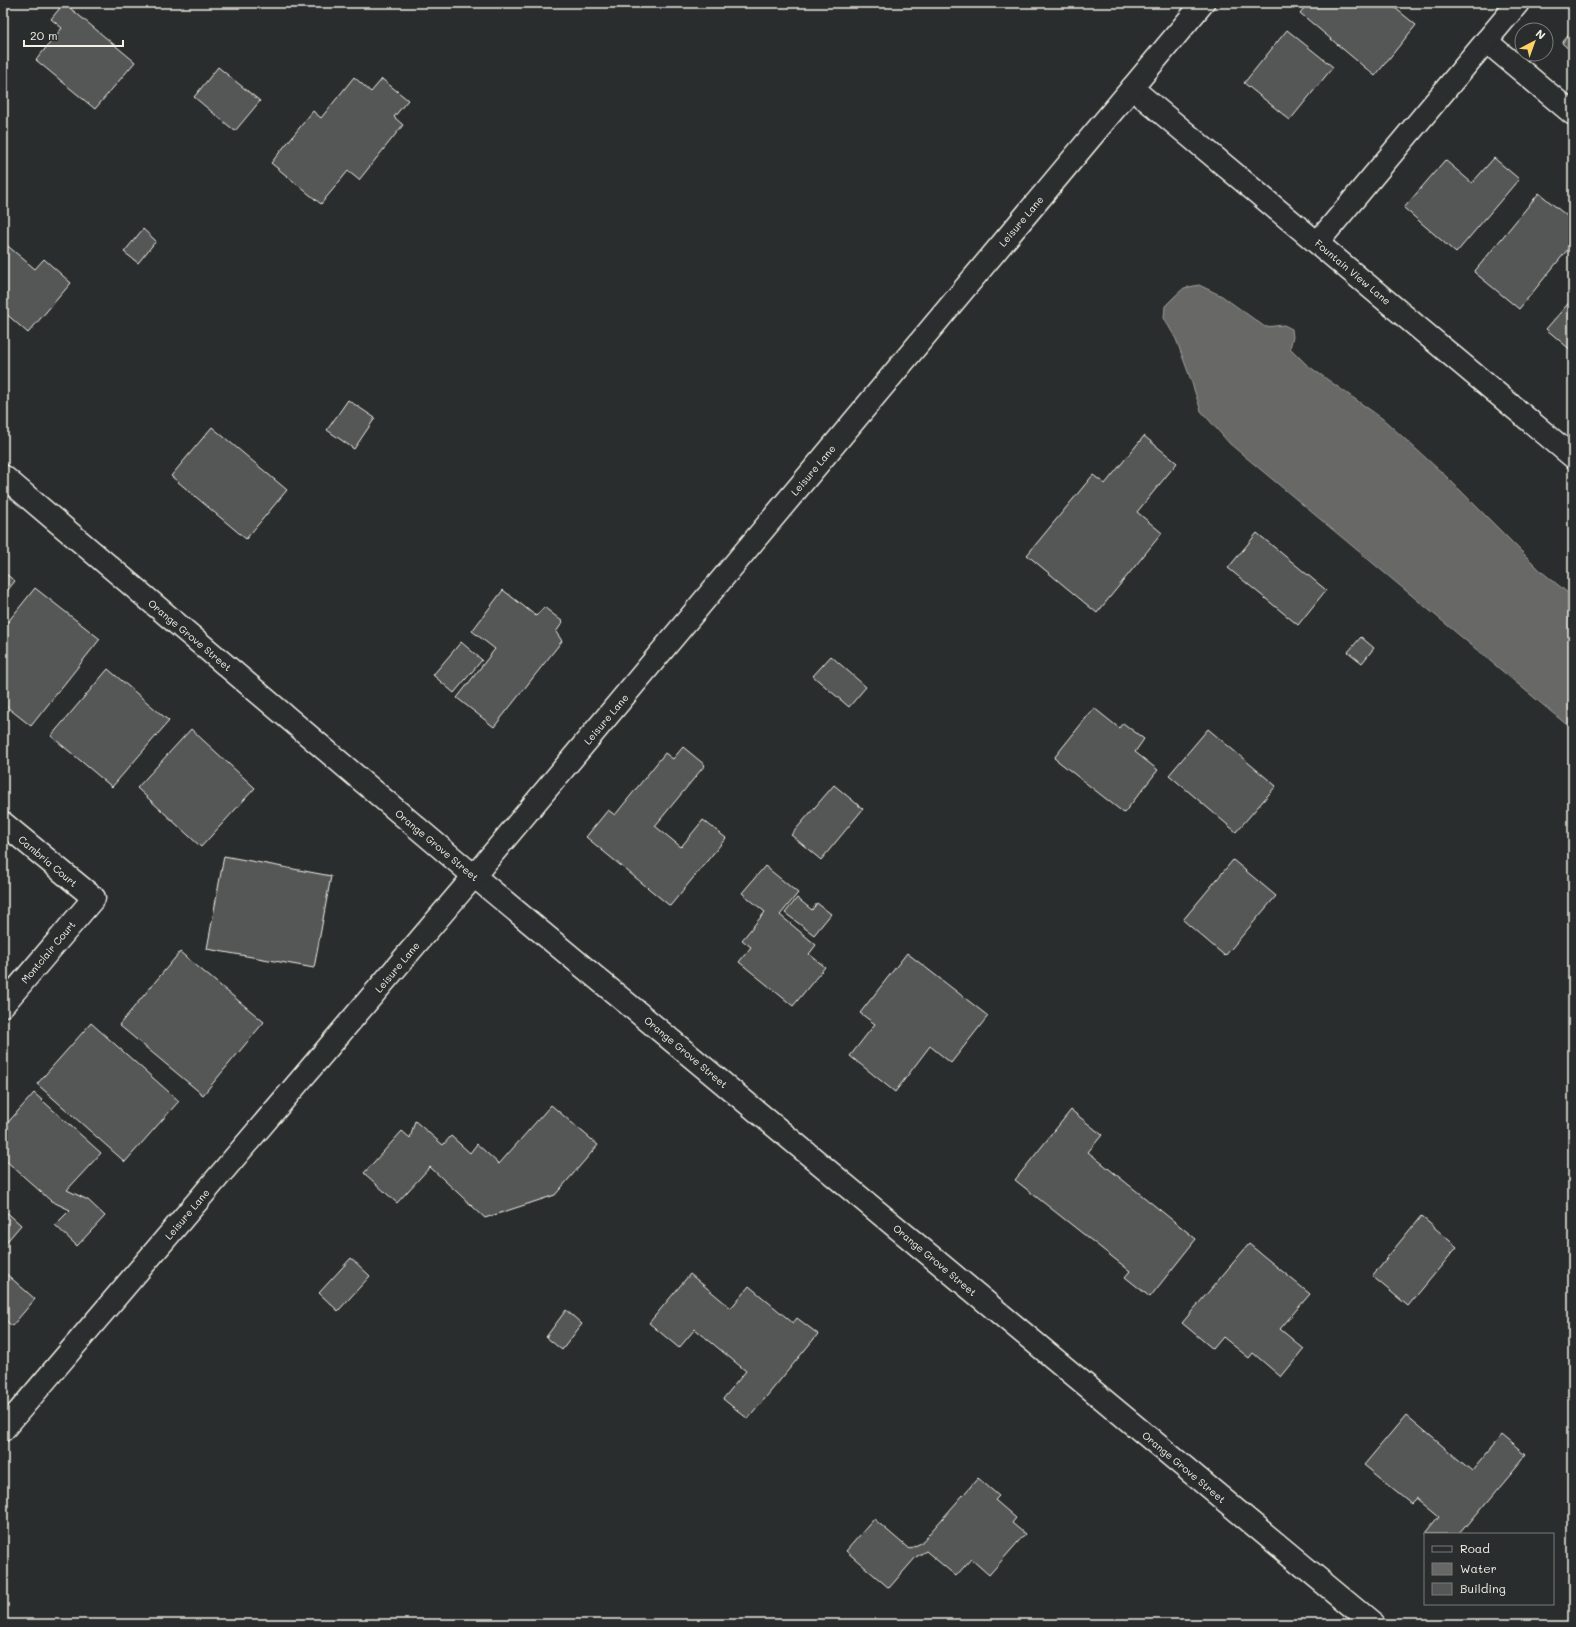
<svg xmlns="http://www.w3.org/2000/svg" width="1576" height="1627" viewBox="0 0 1576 1627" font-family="Mali,sans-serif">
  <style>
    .water { fill: #676866; stroke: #9f9f9a }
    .building { fill: #555756; stroke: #f4f1e8 }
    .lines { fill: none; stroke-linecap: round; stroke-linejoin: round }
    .minor-casing { stroke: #f4f1e8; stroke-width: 25 }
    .minor { stroke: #2a2d2e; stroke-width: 22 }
    .labels { text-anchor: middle; stroke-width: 4; stroke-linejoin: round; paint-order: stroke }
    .street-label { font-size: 10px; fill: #f4f1e8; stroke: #2a2d2e }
  </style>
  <rect width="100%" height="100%" fill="#2a2d2e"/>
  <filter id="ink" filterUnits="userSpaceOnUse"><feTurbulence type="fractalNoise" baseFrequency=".025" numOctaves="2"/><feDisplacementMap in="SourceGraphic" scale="8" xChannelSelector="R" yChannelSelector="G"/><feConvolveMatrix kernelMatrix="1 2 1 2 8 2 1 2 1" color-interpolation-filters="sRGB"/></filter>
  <g filter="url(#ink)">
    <path class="water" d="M 1199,285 L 1222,296 L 1265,327 L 1284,325 L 1292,329 L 1293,337 L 1290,348 L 1307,365 L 1383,419 L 1449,479 L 1542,572 L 1573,597 L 1573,730 L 1230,444 L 1201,411 L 1191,380 L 1176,339 L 1164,318 L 1165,306 L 1175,296 L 1184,288 Z"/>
    <g class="building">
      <path d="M 64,3 L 135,62 L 95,109 L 36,60 L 62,28 L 51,19 Z"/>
      <path d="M 1308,3 L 1389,3 L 1416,25 L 1375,76 L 1300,13 Z"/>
      <path d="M 1287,30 L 1333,67 L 1290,120 L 1244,83 Z"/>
      <path d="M 1573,30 L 1573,53 L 1562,43 Z"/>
      <path d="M 218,67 L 260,101 L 235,131 L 194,97 Z"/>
      <path d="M 354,77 L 371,92 L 382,79 L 408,100 L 394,117 L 403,125 L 359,180 L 348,171 L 321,204 L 271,163 L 313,111 L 321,118 Z"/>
      <path d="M 1494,158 L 1519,179 L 1456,253 L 1404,208 L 1445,160 L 1472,183 Z"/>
      <path d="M 1539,193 L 1573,221 L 1573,243 L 1519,309 L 1474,272 Z"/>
      <path d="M 143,229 L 156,241 L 138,263 L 124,252 Z"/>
      <path d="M 3,242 L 35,269 L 44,259 L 71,283 L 28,333 L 3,311 Z"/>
      <path d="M 1573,298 L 1573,352 L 1546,329 Z"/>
      <path d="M 348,400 L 375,418 L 354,449 L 327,430 Z"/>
      <path d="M 212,427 L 287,490 L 246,539 L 171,476 Z"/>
      <path d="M 1144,436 L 1177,463 L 1137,512 L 1162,533 L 1097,613 L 1027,555 L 1093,475 L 1105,484 Z"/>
      <path d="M 1257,533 L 1326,590 L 1298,625 L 1228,568 Z"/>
      <path d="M 3,572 L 15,581 L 3,596 Z"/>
      <path d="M 35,588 L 100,639 L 31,726 L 3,704 L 3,628 Z"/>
      <path d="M 503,590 L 536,616 L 544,607 L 563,622 L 556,632 L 562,641 L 494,727 L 457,698 L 495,649 L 472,631 Z"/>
      <path d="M 1361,637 L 1374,648 L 1362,663 L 1348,652 Z"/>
      <path d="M 461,642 L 482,660 L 454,693 L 433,675 Z"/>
      <path d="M 831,656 L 866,687 L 849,707 L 813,676 Z"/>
      <path d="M 108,669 L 169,721 L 112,787 L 51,736 Z"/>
      <path d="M 1094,708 L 1119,728 L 1123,723 L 1144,739 L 1135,752 L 1158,770 L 1124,813 L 1054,758 Z"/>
      <path d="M 191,729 L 255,788 L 201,847 L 137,788 Z"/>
      <path d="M 1208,729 L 1276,786 L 1236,832 L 1169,775 Z"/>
      <path d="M 683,747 L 705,765 L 655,826 L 681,847 L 703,820 L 726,838 L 670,906 L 586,837 L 608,810 L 615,815 L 665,753 L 673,759 Z"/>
      <path d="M 834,785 L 863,809 L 821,860 L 791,835 Z"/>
      <path d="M 224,856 L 331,876 L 314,968 L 207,949 Z"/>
      <path d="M 1233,860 L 1276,896 L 1225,956 L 1183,920 Z"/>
      <path d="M 765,866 L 798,893 L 780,915 L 816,945 L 809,954 L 825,967 L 793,1006 L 739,962 L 751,947 L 742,940 L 765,912 L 742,893 Z"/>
      <path d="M 797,898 L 812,910 L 817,903 L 831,914 L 814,935 L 785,913 Z"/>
      <path d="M 180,952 L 264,1022 L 203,1095 L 119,1025 Z"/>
      <path d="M 907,953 L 988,1016 L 951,1063 L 930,1046 L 895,1092 L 850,1056 L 875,1024 L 860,1013 Z"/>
      <path d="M 91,1023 L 179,1101 L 125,1162 L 37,1084 Z"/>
      <path d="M 34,1093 L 101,1153 L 67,1190 L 88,1200 L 105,1216 L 77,1246 L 55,1225 L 70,1210 L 51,1201 L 3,1158 L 3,1128 Z"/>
      <path d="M 551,1105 L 598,1145 L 555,1195 L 485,1218 L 430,1167 L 397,1203 L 364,1173 L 402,1131 L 410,1138 L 415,1121 L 443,1145 L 451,1136 L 470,1153 L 477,1144 L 499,1164 Z"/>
      <path d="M 1071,1110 L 1102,1135 L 1088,1152 L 1196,1239 L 1150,1297 L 1125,1277 L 1130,1271 L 1015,1180 Z"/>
      <path d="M 3,1209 L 21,1225 L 3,1246 Z"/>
      <path d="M 1421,1216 L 1457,1247 L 1408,1306 L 1372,1276 Z"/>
      <path d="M 1249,1244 L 1310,1294 L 1280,1329 L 1304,1349 L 1281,1377 L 1253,1353 L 1249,1358 L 1223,1337 L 1213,1349 L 1182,1323 Z"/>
      <path d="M 351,1258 L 370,1276 L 338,1311 L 319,1293 Z"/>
      <path d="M 3,1271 L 35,1299 L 12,1326 L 3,1318 Z"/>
      <path d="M 690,1274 L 731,1308 L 749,1286 L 793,1323 L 797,1318 L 818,1334 L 748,1419 L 723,1399 L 746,1371 L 695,1329 L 679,1348 L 649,1323 Z"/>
      <path d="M 566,1310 L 582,1324 L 562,1350 L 546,1337 Z"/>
      <path d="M 1406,1415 L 1472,1471 L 1502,1435 L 1526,1455 L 1460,1534 L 1425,1534 L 1439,1517 L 1416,1498 L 1411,1503 L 1364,1465 Z"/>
      <path d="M 978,1478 L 999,1496 L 995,1500 L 1016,1518 L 1012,1523 L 1025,1534 L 989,1575 L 971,1559 L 956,1576 L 926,1551 L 916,1557 L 889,1588 L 846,1551 L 874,1519 L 909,1549 L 921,1543 Z"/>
    </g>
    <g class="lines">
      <defs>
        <g id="minor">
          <path d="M 1486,41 L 1573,114"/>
          <path d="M 1132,88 L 1573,457"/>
          <path d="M 1318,242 L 1518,3"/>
          <path d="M 3,476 L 474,876 L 1373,1624"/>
          <path d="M 3,823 L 94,898 L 3,1005"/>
          <path d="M 3,1430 L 474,876 L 1203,3"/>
        </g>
      </defs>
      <use href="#minor" class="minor-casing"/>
      <use href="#minor" class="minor"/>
    </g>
  </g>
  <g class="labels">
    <g class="street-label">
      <text transform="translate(1021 221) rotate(-50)" y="4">Leisure Lane</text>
      <text transform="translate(1353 272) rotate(40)" y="4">Fountain View Lane</text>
      <text transform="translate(813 470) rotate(-50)" y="4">Leisure Lane</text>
      <text transform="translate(190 635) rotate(40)" y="4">Orange Grove Street</text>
      <text transform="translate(606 719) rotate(-50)" y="4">Leisure Lane</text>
      <text transform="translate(437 845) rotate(40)" y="4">Orange Grove Street</text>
      <text transform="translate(48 861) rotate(40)" y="4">Cambria Court</text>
      <text transform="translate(48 952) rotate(-50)" y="4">Montclair Court</text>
      <text transform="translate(397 967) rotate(-50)" y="4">Leisure Lane</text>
      <text transform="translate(686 1052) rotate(40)" y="4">Orange Grove Street</text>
      <text transform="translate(187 1214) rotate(-50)" y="4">Leisure Lane</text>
      <text transform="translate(935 1260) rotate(40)" y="4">Orange Grove Street</text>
      <text transform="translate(1184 1467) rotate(40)" y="4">Orange Grove Street</text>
    </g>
  </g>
  <rect width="1576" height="1627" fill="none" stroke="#2a2d2e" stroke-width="16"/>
  <rect x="8" y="8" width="1560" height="1611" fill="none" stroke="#f4f1e8" stroke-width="1.5" filter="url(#ink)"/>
  <rect x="1424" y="1533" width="130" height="72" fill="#2a2d2e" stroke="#7b7b78"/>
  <rect x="1432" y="1546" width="20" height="6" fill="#2a2d2e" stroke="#7b7b78"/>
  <text x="1460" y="1553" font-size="12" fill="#f4f1e8">Road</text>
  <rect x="1432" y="1563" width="20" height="12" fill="#676866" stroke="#7b7b78"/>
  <text x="1460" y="1573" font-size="12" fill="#f4f1e8">Water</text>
  <rect x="1432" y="1583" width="20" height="12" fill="#555756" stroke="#7b7b78"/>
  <text x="1460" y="1593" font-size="12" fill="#f4f1e8">Building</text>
  <g transform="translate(1534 42) rotate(41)"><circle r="19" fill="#2a2d2e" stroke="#7b7b78"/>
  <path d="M0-3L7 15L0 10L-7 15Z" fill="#ffd166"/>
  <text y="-6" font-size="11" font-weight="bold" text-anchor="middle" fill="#f4f1e8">N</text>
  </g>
  <path d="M24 40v6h99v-6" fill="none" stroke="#f4f1e8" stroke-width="2"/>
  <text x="30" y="40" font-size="12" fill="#f4f1e8" stroke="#2a2d2e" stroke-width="3" paint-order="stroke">20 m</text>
</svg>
